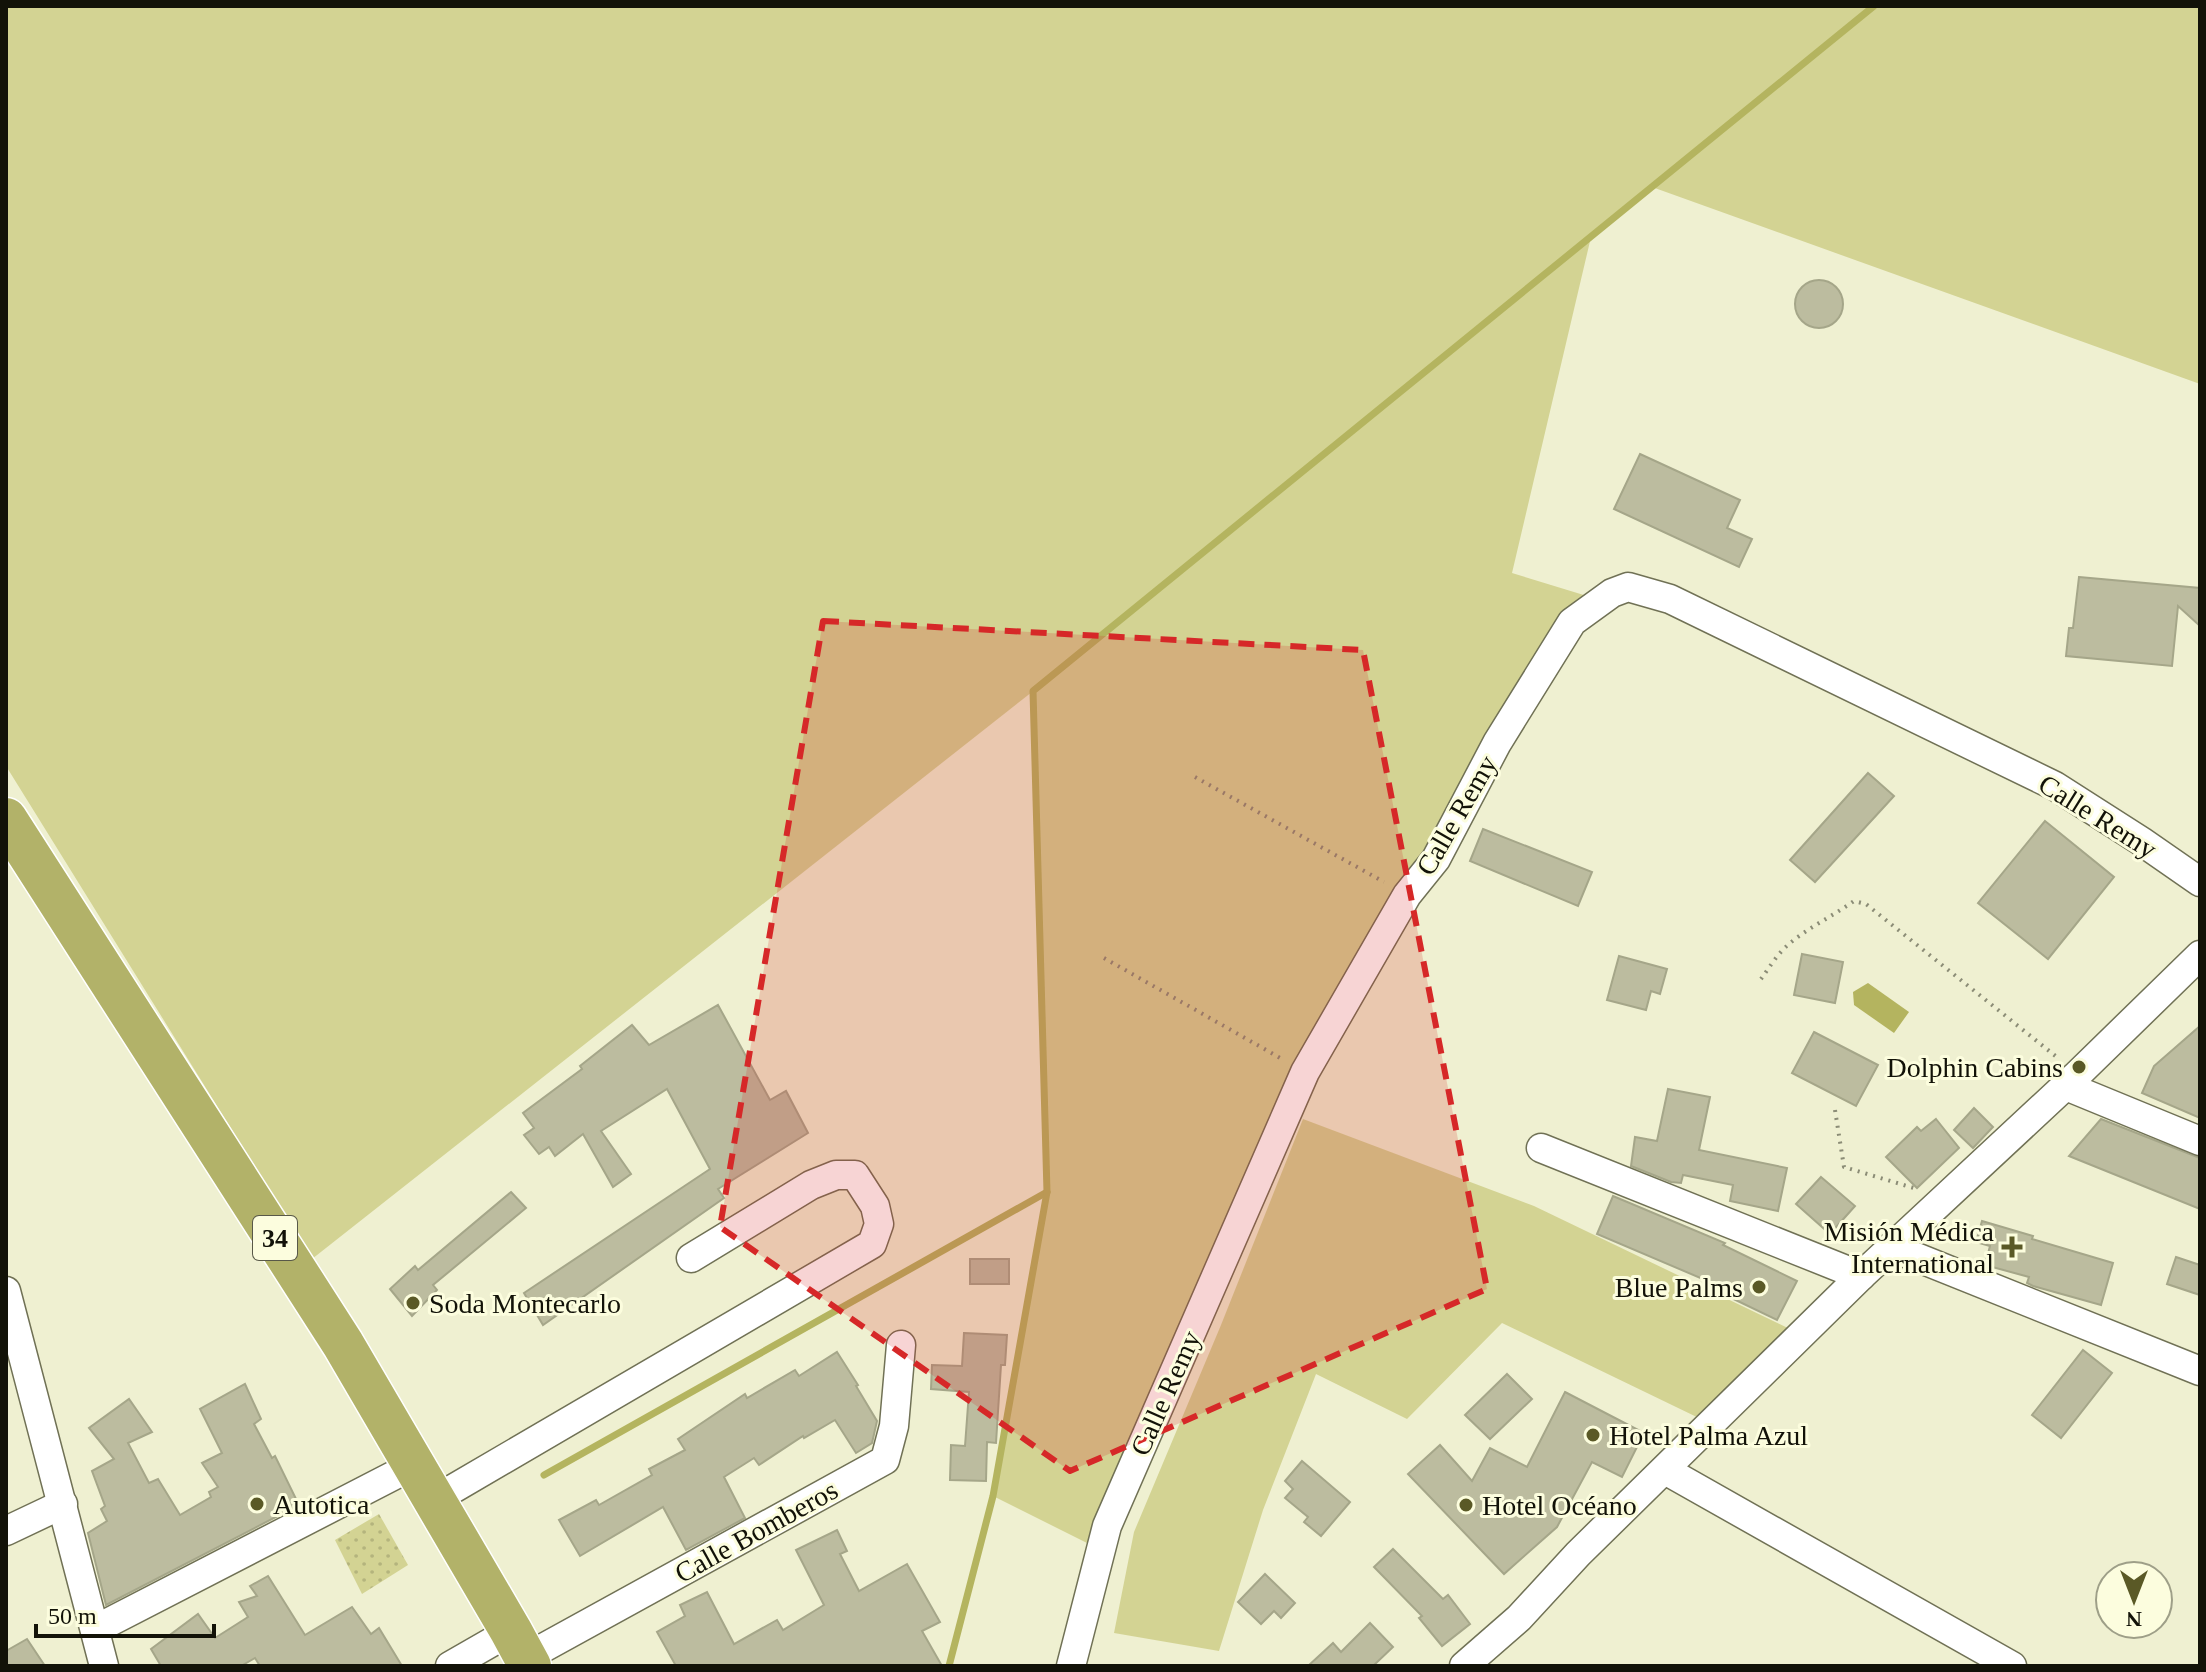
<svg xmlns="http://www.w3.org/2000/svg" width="2206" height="1672" viewBox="0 0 2206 1672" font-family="'Times New Roman',serif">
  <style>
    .grass { fill: #d3d393 }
    .park { fill: url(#park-dots) }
    .water { fill: #b4b45f }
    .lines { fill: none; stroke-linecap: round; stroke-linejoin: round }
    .stream { stroke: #b4b45f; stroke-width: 7 }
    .building { fill: #bcbc9f; stroke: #a5a689; stroke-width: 2 }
    .minor-casing { stroke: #707155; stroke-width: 31 }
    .highway-casing { stroke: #fff; stroke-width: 45 }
    .path { stroke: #8b8c76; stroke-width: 4; stroke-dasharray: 2 6; stroke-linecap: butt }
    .minor { stroke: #fff; stroke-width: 28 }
    .highway { stroke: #b2b269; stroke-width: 42 }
    .marked { fill: #d62828; fill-opacity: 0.2; stroke: #d62828; stroke-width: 6; stroke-dasharray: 16 10; stroke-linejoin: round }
    .poi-dot { fill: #5a5926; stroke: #fcfdde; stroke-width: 3 }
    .labels { text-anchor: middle; stroke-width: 6; stroke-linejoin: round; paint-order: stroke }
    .shield { fill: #fcfdde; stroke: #585848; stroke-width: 2 }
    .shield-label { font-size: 26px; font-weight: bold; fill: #121208 }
    .street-label { font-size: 28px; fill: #121208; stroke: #fcfdde }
    .poi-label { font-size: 28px; fill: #121208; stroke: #fcfdde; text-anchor: start }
  </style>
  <defs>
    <pattern id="park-dots" width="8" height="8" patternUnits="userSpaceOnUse" patternTransform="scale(2)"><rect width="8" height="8" fill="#d3d393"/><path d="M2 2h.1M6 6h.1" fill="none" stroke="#b4b47d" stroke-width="1.8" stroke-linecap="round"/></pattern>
  </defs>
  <rect width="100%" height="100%" fill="#eff0d1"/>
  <g class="grass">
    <path d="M 6,6 L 2200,6 L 2200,384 L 1652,187 L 1591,237 L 1512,573 L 1587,596 L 1310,1063 L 1101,1550 L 993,1496 L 1047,1192 L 1032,692 L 312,1259 L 6,766 Z"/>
    <path d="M 1303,1119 L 1534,1206 L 1794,1331 L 1705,1421 L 1502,1323 L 1407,1419 L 1316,1374 L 1263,1510 L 1219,1651 L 1114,1633 L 1134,1532 L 1221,1325 Z"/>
  </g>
  <path class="park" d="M 379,1514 L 408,1565 L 362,1594 L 335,1540 Z"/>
  <path class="water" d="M 1868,983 L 1909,1012 L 1894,1033 L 1854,1005 L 1853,992 Z"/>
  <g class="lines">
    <g class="stream">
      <path d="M 544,1475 L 1047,1192"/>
      <path d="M 949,1666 L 993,1496 L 1047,1192 L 1033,691 L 1874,6"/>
    </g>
  </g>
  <g class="building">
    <circle cx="1819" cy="304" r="24"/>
    <path d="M 1640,454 L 1740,500 L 1727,528 L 1752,539 L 1739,567 L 1614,509 Z"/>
    <path d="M 2079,577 L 2200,588 L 2200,626 L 2178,606 L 2172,666 L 2066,656 L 2069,628 L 2073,628 Z"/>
    <path d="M 1868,773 L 1894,796 L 1815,882 L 1790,860 Z"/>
    <path d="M 2045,821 L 2114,877 L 2048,959 L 1978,903 Z"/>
    <path d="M 1483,829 L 1592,872 L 1578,906 L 1470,861 Z"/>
    <path d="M 1802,954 L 1843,962 L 1835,1003 L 1794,995 Z"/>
    <path d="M 1619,956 L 1667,969 L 1660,994 L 1651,991 L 1646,1010 L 1607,1000 Z"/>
    <path d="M 718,1005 L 770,1100 L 786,1091 L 808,1133 L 718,1189 L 724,1198 L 543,1325 L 524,1293 L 710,1169 L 667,1089 L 601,1131 L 631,1174 L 613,1187 L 583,1134 L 555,1156 L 549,1147 L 539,1154 L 524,1135 L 534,1128 L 523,1113 L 582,1069 L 580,1066 L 632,1025 L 649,1045 Z"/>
    <path d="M 2200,1026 L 2200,1118 L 2142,1093 L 2154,1066 Z"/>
    <path d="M 1814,1032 L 1878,1065 L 1856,1106 L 1792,1073 Z"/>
    <path d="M 1668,1089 L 1710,1097 L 1699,1150 L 1787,1168 L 1778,1211 L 1730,1201 L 1733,1185 L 1683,1175 L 1681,1183 L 1671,1182 L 1631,1166 L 1635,1137 L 1657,1141 Z"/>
    <path d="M 1974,1108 L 1993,1127 L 1973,1148 L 1954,1130 Z"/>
    <path d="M 1936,1119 L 1959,1148 L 1917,1188 L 1886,1157 L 1917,1127 L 1921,1131 Z"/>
    <path d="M 2101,1119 L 2200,1158 L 2200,1209 L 2069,1156 Z"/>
    <path d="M 1821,1177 L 1855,1206 L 1830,1234 L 1796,1204 Z"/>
    <path d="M 511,1192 L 526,1208 L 433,1285 L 437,1290 L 412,1316 L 390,1289 L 415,1266 L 418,1270 Z"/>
    <path d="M 1613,1196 L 1725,1243 L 1723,1245 L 1797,1281 L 1777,1320 L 1721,1293 L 1724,1288 L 1597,1234 Z"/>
    <path d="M 1982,1221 L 2033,1236 L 2032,1239 L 2113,1263 L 2101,1305 L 2033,1286 L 2027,1283 L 2029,1277 L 1985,1265 L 1990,1246 L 1976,1242 Z"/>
    <path d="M 2176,1257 L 2200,1265 L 2200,1295 L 2167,1284 Z"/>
    <rect x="970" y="1259" width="39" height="25"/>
    <path d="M 964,1333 L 1007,1335 L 1005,1365 L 1001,1365 L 996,1443 L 987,1442 L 986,1481 L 950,1480 L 951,1445 L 965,1446 L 969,1392 L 931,1389 L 932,1365 L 962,1366 Z"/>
    <path d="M 2083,1350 L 2112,1373 L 2061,1438 L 2032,1415 Z"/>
    <path d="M 837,1352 L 858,1385 L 856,1386 L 877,1421 L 872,1443 L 856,1453 L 835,1420 L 804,1438 L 803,1436 L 759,1465 L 754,1458 L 724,1477 L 745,1518 L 686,1550 L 663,1507 L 580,1556 L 559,1520 L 596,1500 L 599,1505 L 652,1475 L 649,1469 L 685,1450 L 678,1439 L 745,1394 L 747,1398 L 795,1370 L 799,1376 Z"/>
    <path d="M 1507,1374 L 1532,1399 L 1490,1439 L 1465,1415 Z"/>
    <path d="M 245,1384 L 261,1419 L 254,1424 L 272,1458 L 275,1456 L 299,1505 L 106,1605 L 88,1533 L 107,1521 L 101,1509 L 105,1506 L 92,1471 L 114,1459 L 89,1428 L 129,1399 L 152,1432 L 128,1443 L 149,1483 L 158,1479 L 180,1515 L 211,1497 L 209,1492 L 218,1487 L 202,1463 L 222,1453 L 200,1409 Z"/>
    <path d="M 1565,1392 L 1644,1433 L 1622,1477 L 1592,1462 L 1557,1527 L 1504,1574 L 1408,1474 L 1440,1445 L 1472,1481 L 1490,1448 L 1527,1467 Z"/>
    <path d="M 1302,1461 L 1350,1502 L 1321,1536 L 1304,1522 L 1308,1517 L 1285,1498 L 1293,1489 L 1285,1481 Z"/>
    <path d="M 837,1530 L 847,1551 L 840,1554 L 859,1591 L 907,1564 L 940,1622 L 922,1631 L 942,1666 L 676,1666 L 657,1632 L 685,1616 L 680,1605 L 707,1592 L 734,1644 L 777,1620 L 783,1630 L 824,1605 L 796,1550 Z"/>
    <path d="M 1393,1549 L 1443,1599 L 1448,1595 L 1470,1624 L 1442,1646 L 1419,1618 L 1422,1616 L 1374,1567 Z"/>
    <path d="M 1265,1574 L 1295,1603 L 1281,1618 L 1274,1611 L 1261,1624 L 1238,1602 Z"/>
    <path d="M 268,1576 L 305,1635 L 352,1607 L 371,1634 L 379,1628 L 402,1666 L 260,1666 L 255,1658 L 241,1666 L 161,1666 L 151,1649 L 198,1614 L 215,1638 L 248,1617 L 239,1602 L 257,1596 L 250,1586 Z"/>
    <path d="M 1370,1623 L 1393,1647 L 1373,1666 L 1308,1666 L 1333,1643 L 1341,1652 Z"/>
    <path d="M 27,1639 L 45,1666 L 6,1666 L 6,1651 Z"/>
  </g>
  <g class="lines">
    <defs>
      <g id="minor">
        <path d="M 2066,1086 L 2200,1141"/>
        <path d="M 1541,1148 L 1861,1276"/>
        <path d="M 1891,1247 L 2200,1371"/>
        <path d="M 6,1291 L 104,1666"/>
        <path d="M 1665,1470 L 2012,1666"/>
        <path d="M 434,1500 L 872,1244 L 879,1224 L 875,1206 L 855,1175 L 836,1175 L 811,1185 L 691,1258"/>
        <path d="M 6,1531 L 63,1504"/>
        <path d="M 96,1629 L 414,1465"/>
        <path d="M 525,1658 L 885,1460 L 894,1426 L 901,1345"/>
        <path d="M 450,1666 L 511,1631"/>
        <path d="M 1071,1666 L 1107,1526 L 1305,1072 L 1407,895 L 1436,859 L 1497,743 L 1572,622 L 1612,593 L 1628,587 L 1670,599 L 2055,786 L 2141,841 L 2200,882"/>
        <path d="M 1464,1666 L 1519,1618 L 1578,1554 L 1861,1276 L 2078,1074 L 2200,955"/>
      </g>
      <path id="highway" d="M 6,819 L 343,1344 L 511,1631 L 530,1666"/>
    </defs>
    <use href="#minor" class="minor-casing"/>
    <use href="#highway" class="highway-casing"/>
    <g class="path">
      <path d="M 1195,777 L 1384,882"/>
      <path d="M 1104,958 L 1282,1059"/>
      <path d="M 1761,979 C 1769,968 1778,953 1789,944 C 1809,927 1833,916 1854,901 L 1866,904 L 2058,1058"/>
      <path d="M 1835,1110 L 1844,1167 L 1917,1189"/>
    </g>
    <use href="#minor" class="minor"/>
    <use href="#highway" class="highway"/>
  </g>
  <path class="marked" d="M 823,621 L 1363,650 L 1487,1289 L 1070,1471 L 720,1227 Z"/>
  <g class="poi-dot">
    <circle cx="2079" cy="1067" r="8"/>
    <path d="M2008 1235h8v8h8v8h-8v8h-8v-8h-8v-8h8z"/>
    <circle cx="1759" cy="1287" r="8"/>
    <circle cx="413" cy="1303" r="8"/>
    <circle cx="1593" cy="1435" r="8"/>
    <circle cx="257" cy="1504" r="8"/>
    <circle cx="1466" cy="1505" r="8"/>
  </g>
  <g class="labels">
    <rect class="shield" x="253" y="1216" width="44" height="44" rx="6"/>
    <g class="shield-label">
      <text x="275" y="1247">34</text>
    </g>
    <g class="street-label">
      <text transform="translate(1456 815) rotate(-60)" y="10">Calle Remy</text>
      <text transform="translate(2098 816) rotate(32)" y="10">Calle Remy</text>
      <text transform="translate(1165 1393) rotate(-66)" y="10">Calle Remy</text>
      <text transform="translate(756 1531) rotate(-29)" y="10">Calle Bomberos</text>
    </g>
    <g class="poi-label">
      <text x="2063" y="1077" text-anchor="end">Dolphin Cabins</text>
      <text x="1994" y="1241" text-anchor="end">Misión Médica<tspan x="1994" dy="32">International</tspan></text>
      <text x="1743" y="1297" text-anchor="end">Blue Palms</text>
      <text x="429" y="1313">Soda Montecarlo</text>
      <text x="1609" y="1445">Hotel Palma Azul</text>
      <text x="273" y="1514">Autotica</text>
      <text x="1482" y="1515">Hotel Océano</text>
    </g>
  </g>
  <rect width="2206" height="1672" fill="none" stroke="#121208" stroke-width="16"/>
  <g transform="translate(2134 1600) rotate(180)"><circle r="38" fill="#fcfdde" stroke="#9e9f88" stroke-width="2"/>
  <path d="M0-6L14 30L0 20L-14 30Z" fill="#5a5926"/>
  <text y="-12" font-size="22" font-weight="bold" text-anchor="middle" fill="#121208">N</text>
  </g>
  <path d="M36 1624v12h178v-12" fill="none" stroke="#121208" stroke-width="4"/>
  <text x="48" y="1624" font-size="24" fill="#121208" stroke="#fcfdde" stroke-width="6" paint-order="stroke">50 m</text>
</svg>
